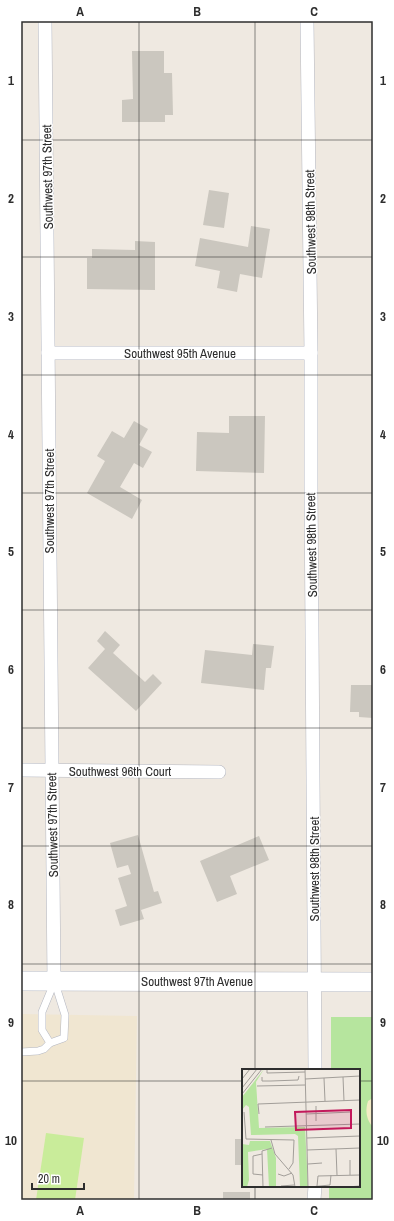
<svg xmlns="http://www.w3.org/2000/svg" width="394" height="1221" viewBox="0 0 394 1221" font-family="'Archivo Narrow',sans-serif">
  <style>
    .education { fill: #f0e6d1 }
    .green { fill: #b6e59e }
    .sand { fill: #f3ecc5 }
    .pitch { fill: #c9ec9a }
    .building { fill: #cbc7bf }
    .lines { fill: none; stroke-linecap: round; stroke-linejoin: round }
    .lane-casing { stroke: #b4b7c1; stroke-width: 8 }
    .street-casing { stroke: #b4b7c1; stroke-width: 14 }
    .secondary-casing { stroke: #b4b7c1; stroke-width: 20 }
    .lane { stroke: #fff; stroke-width: 7 }
    .street { stroke: #fff; stroke-width: 13 }
    .secondary { stroke: #fff; stroke-width: 19 }
    .grid { fill: none; stroke: #2e2e2e; stroke-width: 1; stroke-opacity: 0.55 }
    .labels { text-anchor: middle; stroke-width: 3; stroke-linejoin: round; paint-order: stroke }
    .street-label { font-size: 13px; fill: #2e2e2e; stroke: #fff }
    .inset-road { fill: none; stroke: #a29e99; stroke-width: 1 }
    .view { fill: #c2185b; fill-opacity: 0.15; stroke: #c2185b; stroke-width: 2 }
    .inset-edge { fill: none; stroke: #2e2e2e; stroke-width: 2 }
    .neatline { fill: none; stroke: #2e2e2e; stroke-width: 1.5 }
    .grid-label { font-size: 13px; text-anchor: middle; font-weight: bold; fill: #2e2e2e }
  </style>
  <rect width="100%" height="100%" fill="#efe9e1"/>
  <path class="education" d="M 21,1014 L 137,1016 L 134,1200 L 21,1200 Z"/>
  <path class="green" d="M 331,1017 L 373,1017 L 373,1200 L 329,1200 L 329,1186 L 359,1186 L 359,1070 L 331,1070 Z"/>
  <path class="sand" d="M 373,1098 L 373,1127 C 366,1120 365,1110 368,1101 Z"/>
  <path class="pitch" d="M 46,1133 L 84,1138 L 75,1200 L 36,1200 Z"/>
  <g class="building">
    <path d="M 132,51 L 164,51 L 164,73 L 172,73 L 173,115 L 165,115 L 165,122 L 122,122 L 122,100 L 133,99 Z"/>
    <path d="M 209,190 L 229,193 L 224,228 L 203,225 Z"/>
    <path d="M 251,226 L 270,229 L 262,278 L 240,274 L 237,292 L 217,288 L 220,271 L 195,266 L 200,238 L 248,247 Z"/>
    <path d="M 135,241 L 155,242 L 155,290 L 87,289 L 87,258 L 92,258 L 92,249 L 135,250 Z"/>
    <path d="M 229,416 L 265,416 L 264,473 L 196,471 L 197,432 L 229,433 Z"/>
    <path d="M 134,421 L 148,429 L 139,445 L 152,452 L 143,468 L 134,463 L 120,487 L 142,500 L 132,519 L 87,493 L 105,461 L 97,456 L 112,431 L 124,438 Z"/>
    <path d="M 105,631 L 120,645 L 113,653 L 145,682 L 153,674 L 162,683 L 136,711 L 88,668 L 105,649 L 97,641 Z"/>
    <path d="M 253,644 L 274,646 L 271,668 L 266,668 L 264,690 L 201,683 L 205,650 L 252,655 Z"/>
    <path d="M 351,685 L 373,685 L 373,718 L 359,717 L 359,712 L 350,712 Z"/>
    <path d="M 138,835 L 154,892 L 158,891 L 162,903 L 141,910 L 144,919 L 120,926 L 115,910 L 127,906 L 118,878 L 131,874 L 128,865 L 117,868 L 110,843 Z"/>
    <path d="M 259,836 L 269,860 L 230,876 L 237,894 L 217,902 L 200,861 Z"/>
    <rect x="235" y="1139" width="8" height="26"/>
    <rect x="223" y="1192" width="27" height="8"/>
  </g>
  <g class="lines">
    <defs>
      <g id="lane">
        <path d="M 50,1043 L 42,1030 L 42,1012 L 54,983"/>
        <path d="M 21,1052 L 38,1051 L 44,1049 L 50,1043 L 64,1038 L 65,1015 L 55,983"/>
      </g>
      <g id="street">
        <path d="M 45,21 L 54,981"/>
        <path d="M 307,21 L 311,353 L 311,486 L 315,1070"/>
        <path d="M 48,353 L 311,353"/>
        <path d="M 21,770 L 219,772"/>
        <path d="M 314,1200 L 315,1186"/>
      </g>
      <path id="secondary" d="M 21,981 L 373,982"/>
    </defs>
    <use href="#lane" class="lane-casing"/>
    <use href="#street" class="street-casing"/>
    <use href="#secondary" class="secondary-casing"/>
    <use href="#lane" class="lane"/>
    <use href="#street" class="street"/>
    <use href="#secondary" class="secondary"/>
  </g>
  <path class="grid" d="M 139,21 L 139,1200M 255,21 L 255,1070M 21,140 L 373,140M 21,257 L 373,257M 21,375 L 373,375M 21,493 L 373,493M 21,610 L 373,610M 21,728 L 373,728M 21,846 L 373,846M 21,964 L 373,964M 21,1081 L 243,1081M 359,1081 L 373,1081M 255,1186 L 255,1200"/>
  <g class="labels">
    <g class="street-label">
      <text transform="translate(47 177) rotate(-91)" y="5">Southwest 97th Street</text>
      <text transform="translate(310 222) rotate(-91)" y="5">Southwest 98th Street</text>
      <text x="180" y="358">Southwest 95th Avenue</text>
      <text transform="translate(49 501) rotate(-90)" y="5">Southwest 97th Street</text>
      <text transform="translate(311 545) rotate(-91)" y="5">Southwest 98th Street</text>
      <text x="120" y="776">Southwest 96th Court</text>
      <text transform="translate(52 825) rotate(-91)" y="5">Southwest 97th Street</text>
      <text transform="translate(314 869) rotate(-90)" y="5">Southwest 98th Street</text>
      <text x="197" y="986">Southwest 97th Avenue</text>
    </g>
  </g>
  <g transform="translate(242 1069)">
    <rect width="118" height="118" fill="#efe9e1"/>
    <path d="M 22,0 L 14,13 L 17,59 L 63,58 L 66,118 L 58,118 L 56,67 L 53,65 L 9,66 L 7,38 L 4,36 L 0,41 L 0,28 ZM 8,72 L 28,72 L 34,89 L 34,118 L 27,118 L 25,80 L 6,83 L 7,111 L 5,118 L 0,118 L 0,75 L 7,76 Z" fill="#b6e59e"/>
    <path class="inset-road" d="M 25,0 L 25,4 L 63,3M 63,0 L 66,118M 20,8 L 20,12 L 29,12 L 56,11 L 57,7M 101,8 L 102,32M 82,9 L 83,32M 0,10 L 8,0M 63,10 L 118,7M 15,17 L 63,16M 0,19 L 15,0M 0,25 L 20,0M 74,37 L 74,52M 2,43 L 4,70 L 52,71 L 51,94 L 47,100M 17,45 L 16,35 L 118,31M 64,45 L 110,43M 23,58 L 118,55M 65,69 L 118,67M 29,71 L 33,85 L 51,106 L 53,118M 94,80 L 95,106M 65,81 L 118,79M 20,85 L 11,87 L 11,105 L 21,106M 108,91 L 108,106M 66,95 L 80,94M 36,105 L 42,107 L 50,104M 39,117 L 52,116M 75,117 L 76,107 L 118,106M 21,118 L 20,82 L 30,79M 68,118 L 88,116 L 89,106M 105,118 L 118,117"/>
    <path class="view" d="M 109,41 L 109,59 L 54,61 L 53,43 Z"/>
    <rect width="118" height="118" class="inset-edge"/>
  </g>
  <rect width="394" height="1221" fill="none" stroke="#ffffff" stroke-width="44"/>
  <path d="M32 1183v6h52v-6" fill="none" stroke="#2e2e2e" stroke-width="2"/>
  <text x="38" y="1183" font-size="12" fill="#2e2e2e" stroke="#ffffff" stroke-width="3" paint-order="stroke">20 m</text>
  <rect x="22" y="22" width="350" height="1177" class="neatline"/>
  <g class="grid-label">
    <text x="80" y="16">A</text>
    <text x="197" y="16">B</text>
    <text x="314" y="16">C</text>
    <text x="11" y="85">1</text>
    <text x="383" y="85">1</text>
    <text x="11" y="203">2</text>
    <text x="383" y="203">2</text>
    <text x="11" y="321">3</text>
    <text x="383" y="321">3</text>
    <text x="11" y="439">4</text>
    <text x="383" y="439">4</text>
    <text x="11" y="556">5</text>
    <text x="383" y="556">5</text>
    <text x="11" y="674">6</text>
    <text x="383" y="674">6</text>
    <text x="11" y="792">7</text>
    <text x="383" y="792">7</text>
    <text x="11" y="909">8</text>
    <text x="383" y="909">8</text>
    <text x="11" y="1027">9</text>
    <text x="383" y="1027">9</text>
    <text x="11" y="1145">10</text>
    <text x="383" y="1145">10</text>
    <text x="80" y="1215">A</text>
    <text x="197" y="1215">B</text>
    <text x="314" y="1215">C</text>
  </g>
</svg>
